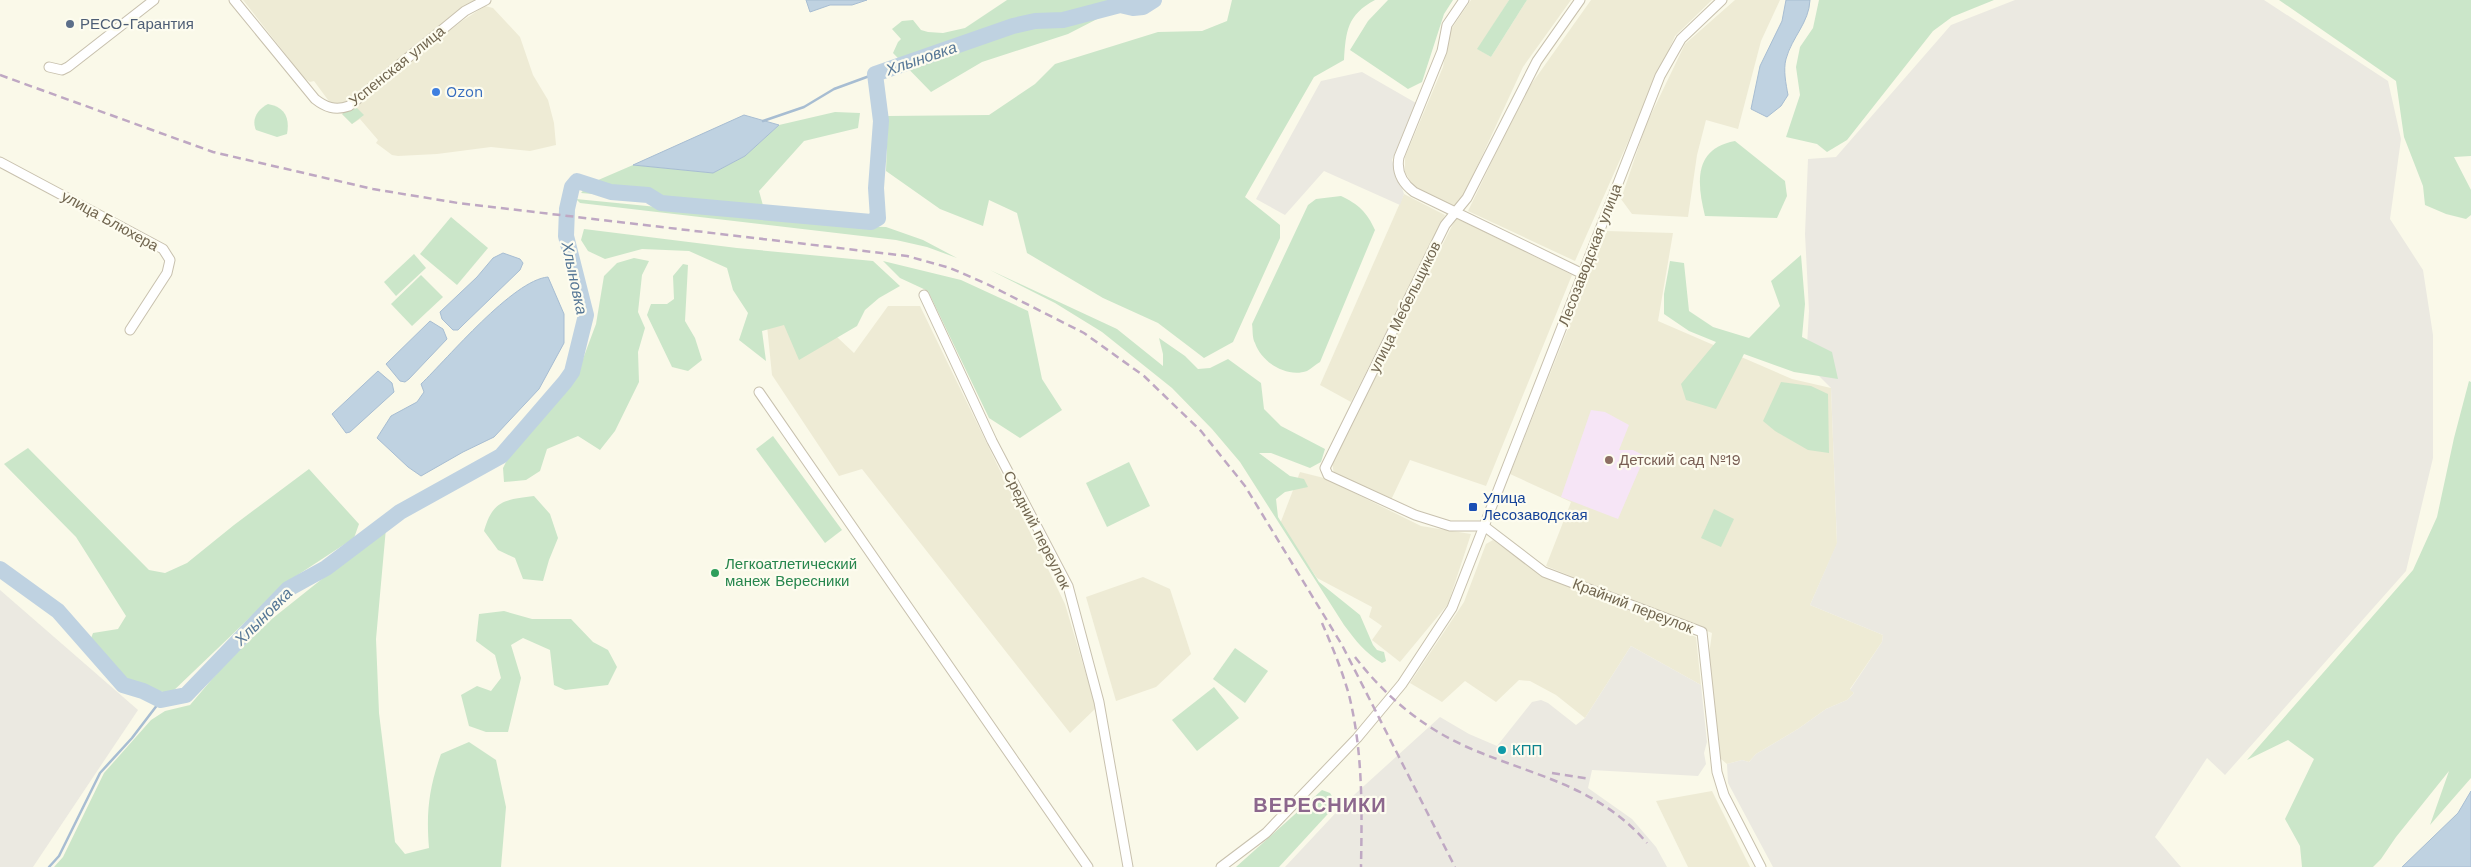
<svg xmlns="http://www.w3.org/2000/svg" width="2471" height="867" viewBox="0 0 2471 867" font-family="'Work Sans',sans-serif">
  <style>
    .residential { fill: #eeebd5 }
    .industrial { fill: #ebe9e1 }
    .education { fill: #f6e5f6 }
    .green { fill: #cbe6c9 }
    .water { fill: #bfd2e1; stroke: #a7bdd2 }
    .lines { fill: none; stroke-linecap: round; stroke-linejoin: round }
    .stream { stroke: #a7bdd2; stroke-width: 2.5 }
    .river { stroke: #bfd2e1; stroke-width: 16 }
    .minor-casing { stroke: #c8c1ae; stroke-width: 11 }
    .minor { stroke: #fff; stroke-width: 9 }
    .rail { stroke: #bfa8c3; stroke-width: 2.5; stroke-dasharray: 8 5; stroke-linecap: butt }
    .service-dot { fill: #5c6f8a; stroke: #fdfcef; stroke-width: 2 }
    .shop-dot { fill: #3f7fe0; stroke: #fdfcef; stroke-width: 2 }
    .education-dot { fill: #8d6e63; stroke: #fdfcef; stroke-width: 2 }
    .transit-dot { fill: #1a4fb4; stroke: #fdfcef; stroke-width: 2 }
    .leisure-dot { fill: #2e9e5b; stroke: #fdfcef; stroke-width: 2 }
    .culture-dot { fill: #0f9aa8; stroke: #fdfcef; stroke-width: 2 }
    .labels { text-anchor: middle; stroke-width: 4.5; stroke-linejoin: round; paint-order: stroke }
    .service-label { font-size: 15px; fill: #4e5e75; stroke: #fdfcef; text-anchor: start }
    .street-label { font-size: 15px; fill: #716650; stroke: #fdfcef }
    .shop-label { font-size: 15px; fill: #366cbe; stroke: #fdfcef; text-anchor: start }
    .education-label { font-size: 15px; fill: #785e54; stroke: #fdfcef; text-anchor: start }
    .transit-label { font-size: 15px; fill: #164399; stroke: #fdfcef; text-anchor: start }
    .leisure-label { font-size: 15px; fill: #27864d; stroke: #fdfcef; text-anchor: start }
    .culture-label { font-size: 15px; fill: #0d838f; stroke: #fdfcef; text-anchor: start }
    .water-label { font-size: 16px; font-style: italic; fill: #567796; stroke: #fdfcef }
    .district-label { font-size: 20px; font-weight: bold; letter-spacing: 1px; fill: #8c678d; stroke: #fdfcef }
  </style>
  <rect width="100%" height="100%" fill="#faf9e9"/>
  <g class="residential">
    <path d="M 243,0 L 476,0 L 342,105 L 331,104 L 314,81 L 310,82 L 304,78 Z"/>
    <path d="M 1471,0 L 1509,0 L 1478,49 L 1491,57 L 1527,0 L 1571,0 L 1523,67 L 1465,193 L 1454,207 L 1413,186 L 1405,172 L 1405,157 L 1443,67 L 1450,31 Z"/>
    <path d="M 1591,0 L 1712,0 L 1675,36 L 1575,261 L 1468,211 L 1525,93 Z"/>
    <path d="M 1735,0 L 1780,0 L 1761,41 L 1738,129 L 1706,120 L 1697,155 L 1688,217 L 1632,214 L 1621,199 L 1646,125 L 1685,44 Z"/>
    <path d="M 485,6 L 493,8 L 520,37 L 533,75 L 548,100 L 554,123 L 556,145 L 530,151 L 491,147 L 437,154 L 398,156 L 392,155 L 376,143 L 378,140 L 360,119 L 352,124 L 342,114 L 462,21 Z"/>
    <path d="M 1404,194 L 1445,215 L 1351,402 L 1320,385 Z"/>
    <path d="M 1456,218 L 1572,275 L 1486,486 L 1410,460 L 1391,500 L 1334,474 L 1332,463 Z"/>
    <path d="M 1607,231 L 1673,233 L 1658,321 L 1792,379 L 1831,388 L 1837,544 L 1810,605 L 1883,635 L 1882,642 L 1850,689 L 1854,693 L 1847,700 L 1826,709 L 1798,729 L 1756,754 L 1749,762 L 1742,760 L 1727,764 L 1716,755 L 1708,662 L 1712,633 L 1546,566 L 1571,502 L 1510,474 Z"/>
    <path d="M 788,291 L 854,353 L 888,306 L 920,306 L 1065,604 L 1096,708 L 1070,733 L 862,469 L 839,476 L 772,375 L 765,306 Z"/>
    <path d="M 1300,472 L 1324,478 L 1421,526 L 1471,534 L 1448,604 L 1400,662 L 1372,640 L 1382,626 L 1369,617 L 1372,607 L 1317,578 L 1280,524 Z"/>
    <path d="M 1493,540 L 1544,577 L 1696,637 L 1701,685 L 1631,646 L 1585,718 L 1556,695 L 1530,681 L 1519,680 L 1496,702 L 1465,681 L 1442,702 L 1410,683 L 1464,602 L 1486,544 Z"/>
    <path d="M 1143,577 L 1170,589 L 1191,654 L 1156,687 L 1116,701 L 1086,597 Z"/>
    <path d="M 1712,791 L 1750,867 L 1688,867 L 1656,801 Z"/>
  </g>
  <g class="industrial">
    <path d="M 2015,0 L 2264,0 L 2388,81 L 2401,139 L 2390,219 L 2423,270 L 2433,335 L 2433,458 L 2406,571 L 2225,775 L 2207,758 L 2155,837 L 2181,867 L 1773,867 L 1728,783 L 1727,764 L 1742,760 L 1749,762 L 1756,754 L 1798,729 L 1826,709 L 1847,700 L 1854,693 L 1850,690 L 1882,642 L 1883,635 L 1810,605 L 1837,543 L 1831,388 L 1806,363 L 1809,311 L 1805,234 L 1808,159 L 1836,157 L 1951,25 Z"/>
    <path d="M 1362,72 L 1416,103 L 1392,160 L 1404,194 L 1400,205 L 1324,171 L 1285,215 L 1256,199 L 1321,81 Z"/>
    <path d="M 0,590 L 138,710 L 33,867 L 0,867 Z"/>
    <path d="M 1631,646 L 1701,685 L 1707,742 L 1704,753 L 1706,764 L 1698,776 L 1592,770 L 1588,788 L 1632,819 L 1656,847 L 1667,867 L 1285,867 L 1344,804 L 1440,717 L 1469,734 L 1497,746 L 1532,702 L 1541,700 L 1548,703 L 1576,725 L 1585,718 Z"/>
  </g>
  <path class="education" d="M 1591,410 L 1605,412 L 1629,425 L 1619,450 L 1633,450 L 1645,456 L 1618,519 L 1561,497 Z"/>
  <g class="green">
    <path d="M 1007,0 L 1134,0 L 1068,34 L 982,62 L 931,92 L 893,53 L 898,42 L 901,39 L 892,29 L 902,21 L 913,20 L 921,30 L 928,32 L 943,33 L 965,28 Z"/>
    <path d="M 1232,0 L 1375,0 C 1347,15 1346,31 1344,60 L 1314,77 L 1245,197 L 1280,225 L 1280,238 L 1233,342 L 1204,358 L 1158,323 L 1103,298 L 1027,253 L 1017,213 L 989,200 L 983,226 L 940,209 L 886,171 L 888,116 L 989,115 L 1035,84 L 1055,64 L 1158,32 L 1202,31 L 1227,21 Z"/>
    <path d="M 1388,0 L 1453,0 L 1444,14 L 1422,82 L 1408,89 L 1350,50 L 1368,21 Z"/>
    <path d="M 1509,0 L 1527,0 L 1491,57 L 1477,49 Z"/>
    <path d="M 1819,0 L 1994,0 L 1952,17 L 1933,31 L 1847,140 L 1827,152 L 1817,144 L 1786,137 L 1800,95 L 1796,67 L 1800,47 L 1813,28 Z"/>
    <path d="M 2279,0 L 2471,0 L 2471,156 L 2454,157 L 2471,190 L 2471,215 L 2466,219 L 2446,214 L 2425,205 L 2423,186 L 2404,137 L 2396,81 Z"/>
    <path d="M 268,104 C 285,107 290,118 287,134 L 277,137 L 256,130 C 251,119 258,109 268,104 Z"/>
    <path d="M 355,106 L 364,115 L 352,124 L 342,114 Z"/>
    <path d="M 835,112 L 860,113 L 858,128 L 804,141 L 759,191 L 764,209 L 581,193 L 589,184 L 633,165 L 713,173 L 745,156 L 779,125 Z"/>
    <path d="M 1735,141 L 1785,181 L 1787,196 L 1777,218 L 1705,216 C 1697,183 1693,149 1735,141 Z"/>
    <path d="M 1341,196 C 1358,204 1367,212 1375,230 L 1320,362 C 1316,364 1311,369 1307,371 C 1287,378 1262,363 1255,343 C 1252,338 1253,330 1252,324 L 1308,205 L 1316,199 Z"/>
    <path d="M 576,199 L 849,226 L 886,227 L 923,240 L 957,258 L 927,247 L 896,240 L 580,203 Z"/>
    <path d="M 451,217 L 488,248 L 457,285 L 420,254 Z"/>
    <path d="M 584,229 L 737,248 L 873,261 L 900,286 L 879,298 L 865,310 L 857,326 L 799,360 L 784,325 L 762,331 L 766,361 L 739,340 L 748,313 L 733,290 L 727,268 L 689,251 L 642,249 L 605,259 L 588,251 L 581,240 Z"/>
    <path d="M 414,254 L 426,268 L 396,296 L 384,282 Z"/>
    <path d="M 1801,255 L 1805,304 L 1802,337 L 1832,352 L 1838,379 L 1794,372 L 1744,354 L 1716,409 L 1686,400 L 1681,384 L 1716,342 L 1689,331 L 1664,314 L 1664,294 L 1670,261 L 1684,263 L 1689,311 L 1713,327 L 1749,338 L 1780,306 L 1771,281 Z"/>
    <path d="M 634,258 L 649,261 L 642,275 L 638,312 L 645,328 L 638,352 L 639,382 L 615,431 L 600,450 L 578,436 L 547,449 L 540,471 L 526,480 L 504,482 L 503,468 L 513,448 L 577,375 L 596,324 L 604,276 L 617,263 Z"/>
    <path d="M 883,261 L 961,280 L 1028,311 L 1042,379 L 1062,410 L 1020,438 L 989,418 L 928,291 L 900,278 Z"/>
    <path d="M 683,264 L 688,265 L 685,321 L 695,338 L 702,360 L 688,371 L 672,367 L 647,315 L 651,304 L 667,304 L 674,299 L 673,276 Z"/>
    <path d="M 990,270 L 1117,329 L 1163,366 L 1163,354 L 1159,338 L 1185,356 L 1198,369 L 1210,368 L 1228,359 L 1261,383 L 1264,409 L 1281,426 L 1325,449 L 1321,462 L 1310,468 L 1271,453 L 1259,453 L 1290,476 L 1304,479 L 1308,487 L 1285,492 L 1276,499 L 1278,517 L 1319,582 L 1360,615 L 1373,645 L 1377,650 L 1384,652 L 1386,661 L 1382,663 C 1365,653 1356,641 1344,625 L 1240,462 L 1212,429 L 1172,388 L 1102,332 L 1055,303 Z"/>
    <path d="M 421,275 L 443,297 L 412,326 L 391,304 Z"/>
    <path d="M 2469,381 L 2471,382 L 2471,778 L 2430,825 L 2449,771 L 2396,837 L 2381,859 L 2373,867 L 2302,867 L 2300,846 L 2285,819 L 2314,759 L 2288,740 L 2247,760 L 2413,570 L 2437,517 L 2454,438 Z"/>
    <path d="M 1781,382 L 1811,386 L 1828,394 L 1829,453 L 1808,450 L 1775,431 L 1763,421 Z"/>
    <path d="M 773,436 L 842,530 L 825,543 L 756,449 Z"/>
    <path d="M 28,448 L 149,570 L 165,573 L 187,563 L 234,525 L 309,469 L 359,524 L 354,538 L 287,582 L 170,694 L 122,680 L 90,641 L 93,633 L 118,629 L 126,616 L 76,537 L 4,464 Z"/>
    <path d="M 1129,462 L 1150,506 L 1107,527 L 1086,483 Z"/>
    <path d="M 534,496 L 550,514 L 558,538 L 549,560 L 543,581 L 523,579 L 515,558 L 498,550 L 484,531 C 493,500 504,500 534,496 Z"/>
    <path d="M 1714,509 L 1734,519 L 1721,547 L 1701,538 Z"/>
    <path d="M 386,528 L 376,639 L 379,713 L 395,842 L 405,854 L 429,848 C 426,812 429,788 441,754 L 469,742 L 496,760 L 506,807 L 501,867 L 54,867 L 63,857 L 104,773 L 151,720 L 165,711 L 190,705 L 225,664 L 273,618 Z"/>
    <path d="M 504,611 L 532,619 L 571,619 L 593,642 L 608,650 L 617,667 L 608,685 L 565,690 L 554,685 L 550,650 L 523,638 L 511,645 L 521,678 L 508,732 L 486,732 L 469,726 L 461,695 L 477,686 L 491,691 L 501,678 L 495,655 L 476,641 L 479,614 Z"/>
    <path d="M 1235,648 L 1268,671 L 1245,703 L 1213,679 Z"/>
    <path d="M 1214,687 L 1239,718 L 1197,751 L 1172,720 Z"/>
    <path d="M 1322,790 L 1330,793 L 1337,804 L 1279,867 L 1236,867 Z"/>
  </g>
  <g class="water">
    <path d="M 806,0 L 867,0 L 852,5 L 830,5 L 810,12 Z"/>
    <path d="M 1786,0 L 1810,0 C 1809,23 1792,37 1786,59 C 1783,70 1786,84 1788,95 L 1781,106 L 1767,117 L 1751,109 L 1760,66 L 1782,21 Z"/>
    <path d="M 744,115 L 779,125 L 745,156 L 713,173 L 633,165 Z"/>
    <path d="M 503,253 L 520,259 L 523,263 L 520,270 L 464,324 L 458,330 L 453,330 L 442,319 L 440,312 L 477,277 L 493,258 Z"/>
    <path d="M 548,277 L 564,314 L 564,343 L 539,389 L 494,437 L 463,452 L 421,476 L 408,467 L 377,438 L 391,416 L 417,402 L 424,392 L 421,384 C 448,358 513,280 548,277 Z"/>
    <path d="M 430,321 L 443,329 L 447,339 L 409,379 L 405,382 L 400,381 L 386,364 Z"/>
    <path d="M 378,371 L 392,383 L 394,392 L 350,432 L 346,433 L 332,414 Z"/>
    <path d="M 2471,791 L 2471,867 L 2402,867 L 2458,813 Z"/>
  </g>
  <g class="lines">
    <g class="stream">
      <path d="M 763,121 L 804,107 L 834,89 L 875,74"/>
      <path d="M 49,867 L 59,856 L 100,773 L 132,738 L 161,700"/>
    </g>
    <path class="river" d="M 0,569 L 58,611 L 123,685 L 143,691 L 161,700 L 186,695 L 288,589 L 326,568 L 400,512 L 501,456 L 565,382 L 572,372 L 586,315 L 566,236 L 567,209 L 572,187 L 577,181 L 611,192 L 648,195 L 661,203 L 871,222 L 878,218 L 876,188 L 881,121 L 875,74 L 1013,26 L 1035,21 L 1063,20 L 1120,5 L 1133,8 L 1143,7 L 1154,0"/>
    <defs>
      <g id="minor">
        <path d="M 234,0 L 315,99 C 325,107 335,111 349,106 L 465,11 L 486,0"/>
        <path d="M 1464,0 L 1447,25 L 1442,51 L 1399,157 C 1396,172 1402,183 1414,192 L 1583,274"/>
        <path d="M 49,67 L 62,70 L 68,67 L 154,0"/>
        <path d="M 0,162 L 163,249 L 170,260 L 167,273 L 130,330"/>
        <path d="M 924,295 L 992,441 L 1068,586 L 1099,702 L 1128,867"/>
        <path d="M 759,392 L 1088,867"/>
        <path d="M 1484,526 L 1450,526 L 1415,515 L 1328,475 L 1325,468 L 1445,225 L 1467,198 L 1537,61 L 1580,0"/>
        <path d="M 1484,526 L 1544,572 L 1702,632 L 1717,772 L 1724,795 L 1761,867"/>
        <path d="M 1221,867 L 1266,833 L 1357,738 L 1402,684 L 1452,608 L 1660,76 L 1681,39 L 1722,0"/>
      </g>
    </defs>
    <use href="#minor" class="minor-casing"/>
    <use href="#minor" class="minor"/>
    <g class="rail">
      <path d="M 0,75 L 213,152 L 373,189 L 458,203 L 907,256 L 950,268 L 987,284 L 1084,333 L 1144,376 L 1201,431 L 1245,486 L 1342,645 L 1455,867"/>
      <path d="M 1322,623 C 1332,646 1342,670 1349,695 C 1363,752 1362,809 1361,867"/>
      <path d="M 1355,657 C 1385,696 1422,727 1467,747 C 1533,776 1597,785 1647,843"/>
      <path d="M 1552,773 L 1590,779"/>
    </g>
  </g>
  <circle class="service-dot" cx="70" cy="24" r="5"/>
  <circle class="shop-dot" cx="436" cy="92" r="5"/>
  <circle class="education-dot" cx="1609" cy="460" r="5"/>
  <rect class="transit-dot" x="1468" y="502" width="10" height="10" rx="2.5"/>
  <circle class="leisure-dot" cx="715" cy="573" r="5"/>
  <circle class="culture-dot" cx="1502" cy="750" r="5"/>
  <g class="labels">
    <g class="service-label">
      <text x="80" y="29">РЕСО-Гарантия</text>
    </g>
    <g class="street-label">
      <text transform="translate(397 66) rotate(-39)" y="5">Успенская улица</text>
      <text transform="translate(110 221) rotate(29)" y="5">улица Блюхера</text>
      <text transform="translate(1590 255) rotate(-69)" y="5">Лесозаводская улица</text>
      <text transform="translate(1405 307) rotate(-64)" y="5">улица Мебельщиков</text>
      <text transform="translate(1037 530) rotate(63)" y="5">Средний переулок</text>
      <text transform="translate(1633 606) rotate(21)" y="5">Крайний переулок</text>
    </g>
    <g class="shop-label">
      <text x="446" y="97">Ozon</text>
    </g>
    <g class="education-label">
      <text x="1619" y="465">Детский сад №19</text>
    </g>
    <g class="transit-label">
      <text x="1483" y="503">Улица<tspan x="1483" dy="17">Лесозаводская</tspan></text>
    </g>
    <g class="leisure-label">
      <text x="725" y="569">Легкоатлетический<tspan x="725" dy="17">манеж Вересники</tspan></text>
    </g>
    <g class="culture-label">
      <text x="1512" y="755">КПП</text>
    </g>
    <g class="water-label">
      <text transform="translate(921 58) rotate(-19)" y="6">Хлыновка</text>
      <text transform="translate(575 278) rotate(78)" y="6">Хлыновка</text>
      <text transform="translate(263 616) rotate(-45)" y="6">Хлыновка</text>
    </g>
    <g class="district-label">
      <text x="1320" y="812">ВЕРЕСНИКИ</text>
    </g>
  </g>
</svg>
